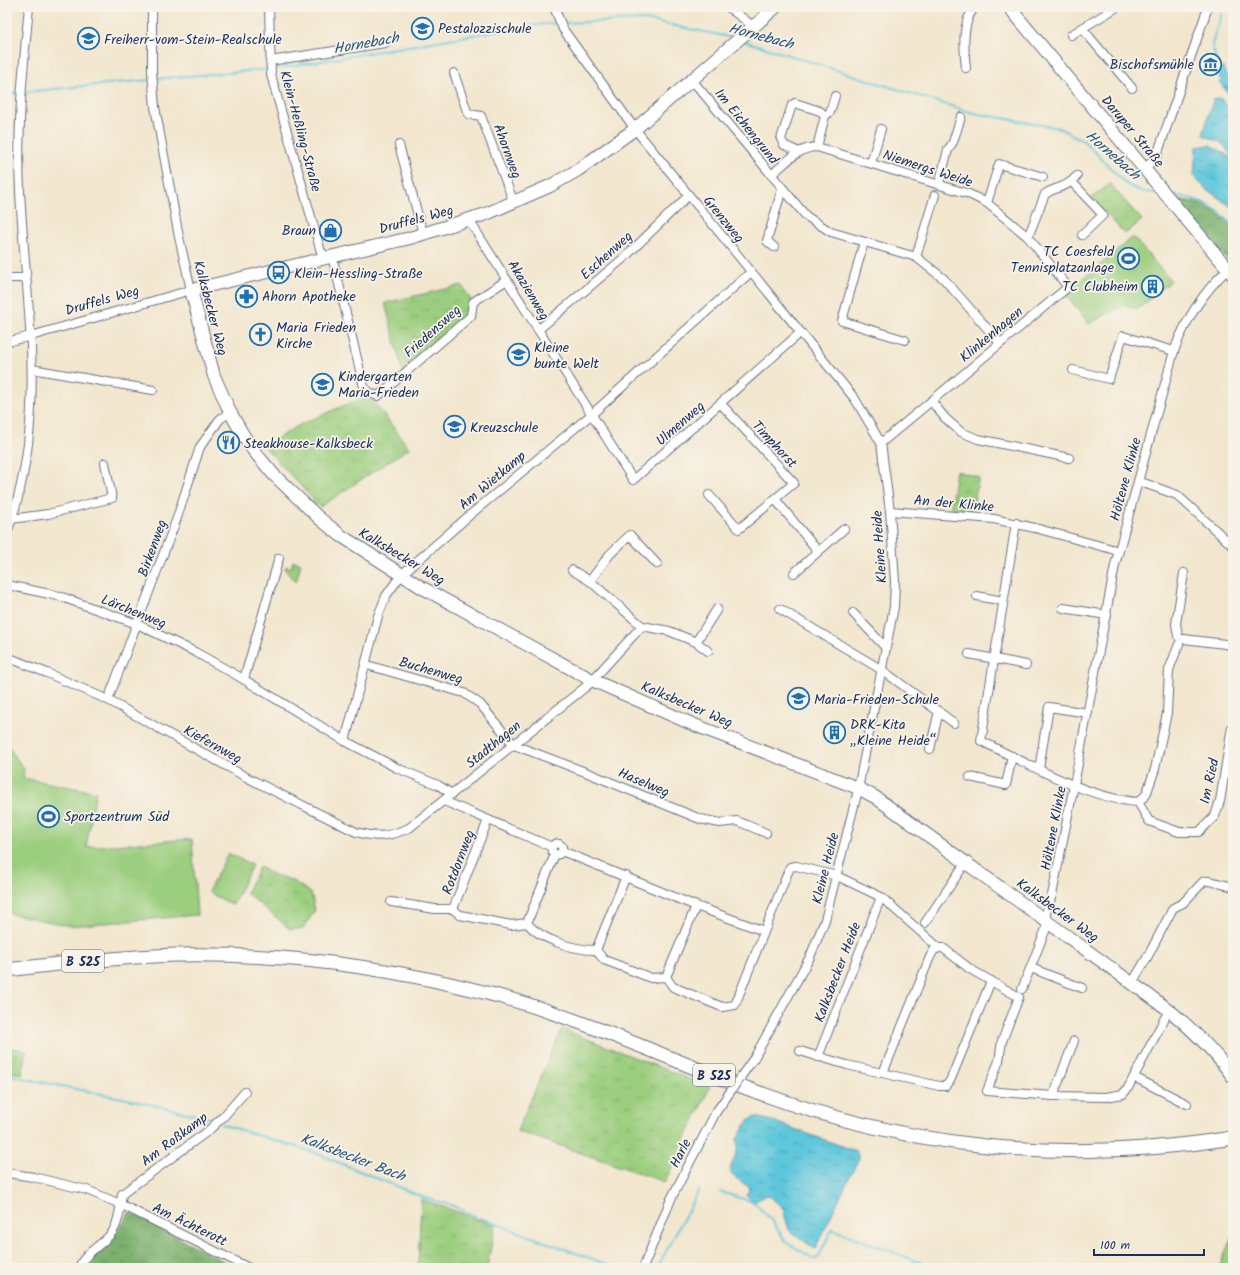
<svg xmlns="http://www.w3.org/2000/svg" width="1240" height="1275" viewBox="0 0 1240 1275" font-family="Kalam,sans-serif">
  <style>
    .grass { fill: url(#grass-tufts); stroke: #5b7e6e }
    .forest { fill: url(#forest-crowns); stroke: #4c7066 }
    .park { fill: url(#park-crowns); stroke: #5b7e6e }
    .garden { fill: #9bce7e; stroke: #5b7e6e }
    .water { fill: url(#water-ripples); stroke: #3d7b9c }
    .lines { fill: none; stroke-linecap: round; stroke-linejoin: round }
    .stream { stroke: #5fc7db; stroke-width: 2 }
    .street-casing { stroke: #666f85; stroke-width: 10 }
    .secondary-casing { stroke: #666f85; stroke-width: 14 }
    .primary-casing { stroke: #666f85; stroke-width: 15 }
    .street { stroke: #fff; stroke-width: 8 }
    .secondary { stroke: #fff; stroke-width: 12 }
    .primary { stroke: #fff; stroke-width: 13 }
    .street-bridge-casing { stroke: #666f85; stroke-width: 10; stroke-linecap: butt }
    .street-bridge { stroke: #fff; stroke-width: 8 }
    .labels { text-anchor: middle; stroke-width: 3.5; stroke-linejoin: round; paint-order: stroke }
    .shield { fill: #f7f3e8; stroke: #5d6a87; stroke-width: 1 }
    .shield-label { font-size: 13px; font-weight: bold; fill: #1b2f5e }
    .poi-label { font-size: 14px; fill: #1b2f5e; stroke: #f7f3e8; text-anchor: start }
    .street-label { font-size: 14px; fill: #1b2f5e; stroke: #f7f3e8 }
    .water-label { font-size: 15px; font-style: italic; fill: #2c557d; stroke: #f7f3e8 }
  </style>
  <defs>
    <pattern id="grass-tufts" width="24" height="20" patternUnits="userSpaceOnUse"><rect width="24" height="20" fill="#9bce7e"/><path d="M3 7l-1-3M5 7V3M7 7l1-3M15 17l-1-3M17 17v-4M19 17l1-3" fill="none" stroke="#85b16f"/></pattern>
    <pattern id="forest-crowns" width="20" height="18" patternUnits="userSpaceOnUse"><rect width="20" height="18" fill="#7cb16d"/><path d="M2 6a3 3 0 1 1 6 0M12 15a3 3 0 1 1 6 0" fill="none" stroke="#65905d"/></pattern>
    <pattern id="park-crowns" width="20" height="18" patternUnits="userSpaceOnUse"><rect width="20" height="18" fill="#9bce7e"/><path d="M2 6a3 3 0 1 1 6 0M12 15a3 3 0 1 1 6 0" fill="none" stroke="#85b16f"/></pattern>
    <pattern id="water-ripples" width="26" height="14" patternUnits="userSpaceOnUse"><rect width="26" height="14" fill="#5fc7db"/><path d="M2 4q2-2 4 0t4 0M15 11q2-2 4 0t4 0" fill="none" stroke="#4ea2b5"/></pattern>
  </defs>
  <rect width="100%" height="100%" fill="#f7f3e8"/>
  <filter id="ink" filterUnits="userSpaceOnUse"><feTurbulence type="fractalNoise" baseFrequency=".025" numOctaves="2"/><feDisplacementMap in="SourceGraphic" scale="8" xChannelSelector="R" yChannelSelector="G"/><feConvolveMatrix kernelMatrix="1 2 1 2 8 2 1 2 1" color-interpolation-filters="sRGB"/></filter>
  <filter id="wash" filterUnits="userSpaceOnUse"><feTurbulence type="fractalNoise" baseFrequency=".012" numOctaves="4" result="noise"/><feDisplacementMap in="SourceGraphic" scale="16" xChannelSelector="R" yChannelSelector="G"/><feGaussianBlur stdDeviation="0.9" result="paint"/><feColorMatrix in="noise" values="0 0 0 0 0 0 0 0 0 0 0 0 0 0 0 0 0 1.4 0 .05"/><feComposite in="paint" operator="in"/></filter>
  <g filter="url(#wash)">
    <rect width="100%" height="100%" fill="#f2e6ce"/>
    <g class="grass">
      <path d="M 293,561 L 301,563 L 296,582 L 285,570 L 286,566 L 291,568 Z"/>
      <path d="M 562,1029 L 710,1087 L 665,1182 L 517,1131 Z"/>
      <path d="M 7,1046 L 26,1051 L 22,1074 L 7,1071 Z"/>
      <path d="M 421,1199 L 495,1225 L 487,1268 L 418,1268 Z"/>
      <path d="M 1233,1233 L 1233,1268 L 1219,1268 Z"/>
    </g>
    <g class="forest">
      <path d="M 1176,199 L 1201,203 L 1221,215 L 1233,228 L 1233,266 Z"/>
      <path d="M 130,1212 L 236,1268 L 87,1268 L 91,1254 L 121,1226 Z"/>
    </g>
    <g class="park">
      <path d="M 1110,184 L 1142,220 L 1125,234 L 1091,198 Z"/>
      <path d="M 462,285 L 472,302 L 471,316 L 403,373 L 385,303 Z"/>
      <path d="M 369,395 L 409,448 L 320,507 L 264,446 L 301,424 Z"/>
      <path d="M 956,471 L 979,477 L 971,515 L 950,512 Z"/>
      <path d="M 260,866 L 267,872 L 291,880 L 311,893 L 315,910 L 303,929 L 290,929 L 246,893 Z"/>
    </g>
    <g class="garden">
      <path d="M 1133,237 L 1171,281 L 1138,309 L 1124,305 L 1089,324 L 1065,294 Z"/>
      <path d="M 7,745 L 24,769 L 23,778 L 96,792 L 86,847 L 192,839 L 197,915 L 70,926 L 7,913 Z"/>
      <path d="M 228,853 L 252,865 L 233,905 L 208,892 Z"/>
    </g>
    <g class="water">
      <path d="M 1223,67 L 1226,75 L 1233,79 L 1233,99 L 1221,84 L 1218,69 Z"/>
      <path d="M 1220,98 L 1233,112 L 1233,158 L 1222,143 L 1203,135 L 1213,100 Z"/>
      <path d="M 1211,145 L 1229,156 L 1233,162 L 1233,208 L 1206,189 L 1194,177 L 1196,147 Z"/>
      <path d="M 755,1117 L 769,1120 L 856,1151 L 859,1158 L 815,1249 L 789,1230 L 782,1206 L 767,1195 L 754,1202 L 746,1195 L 750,1188 L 732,1175 L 730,1169 L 738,1149 L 737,1139 L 748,1121 Z"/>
    </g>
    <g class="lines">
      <g class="stream">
        <path d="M 562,23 L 646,20 L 734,38"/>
        <path d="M 744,41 L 973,113 L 1059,128 L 1084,141 L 1126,184 L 1139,191 L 1160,194"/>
        <path d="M 274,69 L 526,26 L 558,23"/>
        <path d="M 1219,71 L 1212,44 L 1222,13 L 1222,7"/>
        <path d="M 154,79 L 270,69"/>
        <path d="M 23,92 L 150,80"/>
        <path d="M 7,94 L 19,93"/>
        <path d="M 1172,195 C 1199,198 1215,205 1233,226"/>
        <path d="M 7,1074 L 26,1079 L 132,1100 L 212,1119"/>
        <path d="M 221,1124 L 313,1152 L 425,1198 L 451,1205 L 475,1216"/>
        <path d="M 720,1192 L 754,1202 L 773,1222 L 786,1242 L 814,1259 L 818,1258 L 832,1229 L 935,1268"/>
        <path d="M 480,1218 L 617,1268"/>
        <path d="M 657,1268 L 699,1190"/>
      </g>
    </g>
  </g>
  <g filter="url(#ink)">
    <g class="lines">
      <defs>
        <g id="street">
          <path d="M 269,7 L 271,75 L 321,252 L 333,260 L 364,387 L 370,393 L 378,396 L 471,316 L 473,302 L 507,280"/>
          <path d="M 554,7 L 563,29 L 635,129 L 855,399 L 881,443 L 890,511 L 895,581 L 894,607 L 857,794 L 825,920 L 810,957 L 754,1058"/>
          <path d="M 728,7 L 753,26"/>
          <path d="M 1082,28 L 1132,88"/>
          <path d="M 1071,35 L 1117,7"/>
          <path d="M 270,61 L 385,43"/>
          <path d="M 966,68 C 964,50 961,22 975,7"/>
          <path d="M 454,73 L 467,111 L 469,114 L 481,116 L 514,203"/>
          <path d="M 692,80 L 806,216 L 831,232 L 916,257 L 944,279 L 1000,343"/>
          <path d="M 825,116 L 830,112 L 835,96"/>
          <path d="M 399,145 L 423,234"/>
          <path d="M 799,152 L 784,145 L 781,139 L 792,105 L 795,103 L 820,111 L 825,116 L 817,147"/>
          <path d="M 871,163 L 881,129"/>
          <path d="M 1145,169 L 1157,155 L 1208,7"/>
          <path d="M 771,175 C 785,164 798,147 817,147 L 969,194 L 987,203 L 1028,237 L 1068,287 L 881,443"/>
          <path d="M 1072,182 L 1103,215 L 1082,235"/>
          <path d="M 939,184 L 948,150 L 953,142 L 961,117"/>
          <path d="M 987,203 L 999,164 L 1043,177"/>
          <path d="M 469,220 L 633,480 L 800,333"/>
          <path d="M 1028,237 L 1045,194 C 1056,186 1064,190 1077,176"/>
          <path d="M 864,242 L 842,321 L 905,340"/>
          <path d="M 774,247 L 767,241 L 782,189"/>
          <path d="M 916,257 L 935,195"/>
          <path d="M 7,278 L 25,278"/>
          <path d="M 538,330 L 625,257 L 688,196"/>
          <path d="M 7,342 L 31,336 L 191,290 L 179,237 L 155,107 L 152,72 L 152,7"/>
          <path d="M 32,369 L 153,390"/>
          <path d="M 1073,370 L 1109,379 L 1123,336 L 1174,351"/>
          <path d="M 932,402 L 945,418 L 961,432 L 978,439 L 1069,458"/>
          <path d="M 1138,481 L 1177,495 L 1233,546"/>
          <path d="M 709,495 L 739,529 L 794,483 L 721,404"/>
          <path d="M 775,499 L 818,551"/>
          <path d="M 890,511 L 994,519 L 1035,528 L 1119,551"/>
          <path d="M 11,519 L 48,514 L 112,498 L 105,463"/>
          <path d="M 1016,523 L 981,741 C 1027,763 1088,799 1138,802 L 1149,821 L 1179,832 L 1199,832 L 1215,816 L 1220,801 L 1232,727"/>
          <path d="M 7,533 C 49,418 26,309 20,191 C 17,130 23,68 29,7"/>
          <path d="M 572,570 L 590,581 L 642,626 L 669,631 L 696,642 L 708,651"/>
          <path d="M 794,573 L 844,529"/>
          <path d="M 590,581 L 610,554 L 630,535 L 657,564"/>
          <path d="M 7,585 L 59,596 L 137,624 L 195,652 L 238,676 L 345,741 L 397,768 L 438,785 L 452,794"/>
          <path d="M 977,596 L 1003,601"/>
          <path d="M 1063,608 L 1107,615"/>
          <path d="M 780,609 L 882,670 L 954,723"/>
          <path d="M 853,613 L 886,648"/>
          <path d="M 1178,636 L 1176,624 L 1184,573"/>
          <path d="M 1184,639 L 1233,645"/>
          <path d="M 696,642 L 717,609"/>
          <path d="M 969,654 L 1026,665"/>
          <path d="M 7,657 L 47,673 L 108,700 L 246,777 L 356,832 C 378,838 388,837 409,828 L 588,685 L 642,626"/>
          <path d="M 367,665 L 464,693 L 480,704 L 514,745 L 588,773 L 700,819 L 720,823 L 737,821 L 766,833"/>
          <path d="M 244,679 L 279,558"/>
          <path d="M 108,700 L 177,518 L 200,447 L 220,419 L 230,412"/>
          <path d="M 345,741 L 378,616 L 386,596 L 401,575 L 471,514 L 592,414 L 751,272"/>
          <path d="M 930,749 L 939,711"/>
          <path d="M 1039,769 L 1049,707 L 1088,713"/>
          <path d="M 970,777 L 1006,785 L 1012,756"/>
          <path d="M 444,801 L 552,847"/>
          <path d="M 1138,802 L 1146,795 L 1155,769 L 1167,713 L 1169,670 L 1179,644"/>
          <path d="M 488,820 L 453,909 L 460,915 L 511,925 L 527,923"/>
          <circle cx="557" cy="849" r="5.5"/>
          <path d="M 562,851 L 696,906 L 764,931"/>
          <path d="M 555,854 L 527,923 C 541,940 574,950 596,950"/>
          <path d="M 626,876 L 596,950 L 604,960 L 623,967 L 651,978 L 666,977 L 673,987 L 695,996 L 722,1007 L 735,1005 L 790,867 L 796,866 L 837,876 L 881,897 L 939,948 L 943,948 L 970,969 L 1019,997 L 1002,1041 L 999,1061 L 987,1091 L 1053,1096 L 1106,1097 L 1123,1094 L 1128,1088 L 1169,1010"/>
          <path d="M 391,902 L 435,909 L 453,909"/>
          <path d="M 925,923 L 966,862"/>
          <path d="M 1031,968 L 1082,988"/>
          <path d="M 666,977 L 696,906"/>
          <path d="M 1132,983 L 1148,956 L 1173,908 L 1183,903 L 1204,881 L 1210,881 L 1233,887"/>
          <path d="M 1022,989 L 1047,926 L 1046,913 L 1052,895 L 1074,785 L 1115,565 L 1174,351 C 1186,319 1203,292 1228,269"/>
          <path d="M 800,1051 L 847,1065 L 939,1086 L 946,1086 L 950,1081 L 991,981"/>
          <path d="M 818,1057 L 881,897"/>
          <path d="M 883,1073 L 930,957 L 934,950 L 939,948"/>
          <path d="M 1134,1077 L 1187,1104"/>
          <path d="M 1053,1096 L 1074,1041"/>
          <path d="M 7,1173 L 33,1177 L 87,1190 L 120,1204 L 249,1268"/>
          <path d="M 79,1268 C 84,1252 105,1244 113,1231 C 120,1220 120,1206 122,1194 L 208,1131 L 224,1116 L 245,1092"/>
          <path d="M 643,1268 L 671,1199 L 716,1112"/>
        </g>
        <g id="secondary">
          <path d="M 776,7 L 635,129 L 578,170 L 550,186 L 486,214 L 410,238 L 191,290 L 214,376 L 230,412 L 242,433 L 253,450 L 274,475 L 319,518 L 340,535 L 421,587 L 592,680 L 692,724 L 858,788 L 875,797 L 1169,1010 C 1193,1030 1215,1051 1233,1077"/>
          <path d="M 1009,7 L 1233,275"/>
        </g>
        <path id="primary" d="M 7,970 C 63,963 120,957 177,955 C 280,953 383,966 483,992 C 575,1015 661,1056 749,1089 C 909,1149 1064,1165 1233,1138"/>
      </defs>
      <use href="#street" class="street-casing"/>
      <use href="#secondary" class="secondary-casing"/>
      <use href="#primary" class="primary-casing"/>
      <use href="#street" class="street"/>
      <use href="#secondary" class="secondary"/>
      <use href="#primary" class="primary"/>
      <defs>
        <path id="street-bridge" d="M 716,1112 L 754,1058"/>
      </defs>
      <use href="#street-bridge" class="street-bridge-casing"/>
      <use href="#street-bridge" class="street-bridge"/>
    </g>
  </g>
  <defs>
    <symbol id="school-ring" viewBox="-11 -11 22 22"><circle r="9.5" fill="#f7f3e8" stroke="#1f6fb2" stroke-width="1.5"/><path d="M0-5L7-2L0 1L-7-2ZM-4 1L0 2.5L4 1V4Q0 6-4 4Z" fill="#1f6fb2"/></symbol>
    <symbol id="museum-ring" viewBox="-11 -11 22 22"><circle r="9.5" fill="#f7f3e8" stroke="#1f6fb2" stroke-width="1.5"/><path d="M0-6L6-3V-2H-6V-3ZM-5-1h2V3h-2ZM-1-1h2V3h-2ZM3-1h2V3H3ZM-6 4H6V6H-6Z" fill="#1f6fb2"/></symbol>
    <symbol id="shop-ring" viewBox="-11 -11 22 22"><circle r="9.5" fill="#f7f3e8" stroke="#1f6fb2" stroke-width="1.5"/><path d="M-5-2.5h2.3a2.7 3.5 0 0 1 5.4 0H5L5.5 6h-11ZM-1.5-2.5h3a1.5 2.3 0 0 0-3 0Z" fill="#1f6fb2"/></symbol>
    <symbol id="stadium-ring" viewBox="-11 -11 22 22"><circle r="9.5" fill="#f7f3e8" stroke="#1f6fb2" stroke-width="1.5"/><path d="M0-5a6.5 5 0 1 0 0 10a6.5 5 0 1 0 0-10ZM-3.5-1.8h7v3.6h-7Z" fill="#1f6fb2"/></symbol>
    <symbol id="bus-ring" viewBox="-11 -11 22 22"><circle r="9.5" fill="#f7f3e8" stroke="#1f6fb2" stroke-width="1.5"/><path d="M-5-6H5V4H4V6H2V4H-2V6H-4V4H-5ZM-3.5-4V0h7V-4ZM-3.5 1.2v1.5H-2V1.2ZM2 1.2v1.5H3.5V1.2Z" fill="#1f6fb2"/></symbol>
    <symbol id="building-ring" viewBox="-11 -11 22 22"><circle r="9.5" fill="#f7f3e8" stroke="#1f6fb2" stroke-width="1.5"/><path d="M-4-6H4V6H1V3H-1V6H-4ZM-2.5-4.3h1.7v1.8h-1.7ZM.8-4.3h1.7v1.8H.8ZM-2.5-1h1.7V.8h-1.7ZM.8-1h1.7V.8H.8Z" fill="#1f6fb2"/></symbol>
    <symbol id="pharmacy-ring" viewBox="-11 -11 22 22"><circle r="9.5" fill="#f7f3e8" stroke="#1f6fb2" stroke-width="1.5"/><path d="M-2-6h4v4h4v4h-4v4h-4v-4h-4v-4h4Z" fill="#1f6fb2"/></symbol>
    <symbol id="church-ring" viewBox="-11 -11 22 22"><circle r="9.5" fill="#f7f3e8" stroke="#1f6fb2" stroke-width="1.5"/><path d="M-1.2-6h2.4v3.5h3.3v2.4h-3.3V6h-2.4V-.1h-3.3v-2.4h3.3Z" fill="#1f6fb2"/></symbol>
    <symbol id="restaurant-ring" viewBox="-11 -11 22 22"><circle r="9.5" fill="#f7f3e8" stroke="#1f6fb2" stroke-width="1.5"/><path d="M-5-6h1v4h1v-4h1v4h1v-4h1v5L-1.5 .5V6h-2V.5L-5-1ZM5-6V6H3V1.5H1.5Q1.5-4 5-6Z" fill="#1f6fb2"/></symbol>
  </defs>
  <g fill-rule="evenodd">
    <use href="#school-ring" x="410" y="16" width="25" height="25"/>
    <use href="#school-ring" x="76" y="26" width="25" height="25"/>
    <use href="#museum-ring" x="1198" y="52" width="25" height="25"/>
    <use href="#shop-ring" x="318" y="218" width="25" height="25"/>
    <use href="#stadium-ring" x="1116" y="246" width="25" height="25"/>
    <use href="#bus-ring" x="266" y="260" width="25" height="25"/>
    <use href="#building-ring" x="1140" y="274" width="25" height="25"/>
    <use href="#pharmacy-ring" x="234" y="284" width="25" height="25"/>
    <use href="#church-ring" x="248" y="322" width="25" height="25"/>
    <use href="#school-ring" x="506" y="342" width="25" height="25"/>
    <use href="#school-ring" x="310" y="372" width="25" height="25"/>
    <use href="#school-ring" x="442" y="414" width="25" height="25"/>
    <use href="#restaurant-ring" x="216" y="430" width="25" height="25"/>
    <use href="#school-ring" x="786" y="686" width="25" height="25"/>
    <use href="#building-ring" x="822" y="720" width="25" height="25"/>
    <use href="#stadium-ring" x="36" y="804" width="25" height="25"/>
  </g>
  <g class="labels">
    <g class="shield">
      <rect x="62" y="950" width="42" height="22" rx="3"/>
      <rect x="693" y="1064" width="42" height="22" rx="3"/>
    </g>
    <g class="shield-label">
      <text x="83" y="966">B 525</text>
      <text x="714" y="1080">B 525</text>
    </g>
    <g class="poi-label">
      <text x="438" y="33">Pestalozzischule</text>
      <text x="104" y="44">Freiherr-vom-Stein-Realschule</text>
      <text x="1194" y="69" text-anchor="end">Bischofsmühle</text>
      <text x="316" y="235" text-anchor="end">Braun</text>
      <text x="1114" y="256" text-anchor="end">TC Coesfeld<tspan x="1114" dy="16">Tennisplatzanlage</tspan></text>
      <text x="294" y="278">Klein-Hessling-Straße</text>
      <text x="1138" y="291" text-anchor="end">TC Clubheim</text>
      <text x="262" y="301">Ahorn Apotheke</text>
      <text x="276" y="332">Maria Frieden<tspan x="276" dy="16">Kirche</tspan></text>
      <text x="534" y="352">Kleine<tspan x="534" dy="16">bunte Welt</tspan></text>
      <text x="338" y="381">Kindergarten<tspan x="338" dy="16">Maria-Frieden</tspan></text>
      <text x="470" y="432">Kreuzschule</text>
      <text x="244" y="448">Steakhouse-Kalksbeck</text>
      <text x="814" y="704">Maria-Frieden-Schule</text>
      <text x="850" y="729">DRK-Kita<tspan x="850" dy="16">„Kleine Heide“</tspan></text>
      <text x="64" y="821">Sportzentrum Süd</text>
    </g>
    <g class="street-label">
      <text transform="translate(747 126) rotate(51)" y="5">Im Eichengrund</text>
      <text transform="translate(301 131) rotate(75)" y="5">Klein-Heßling-Straße</text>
      <text transform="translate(1133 131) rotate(50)" y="5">Daruper Straße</text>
      <text transform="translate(508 151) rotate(70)" y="5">Ahornweg</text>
      <text transform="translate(928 168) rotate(18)" y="5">Niemergs Weide</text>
      <text transform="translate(416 219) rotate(-15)" y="5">Druffels Weg</text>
      <text transform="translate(724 219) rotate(51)" y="5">Grenzweg</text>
      <text transform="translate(606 255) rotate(-42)" y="5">Eschenweg</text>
      <text transform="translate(529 290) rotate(59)" y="5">Akazienweg</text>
      <text transform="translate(102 300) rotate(-16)" y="5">Druffels Weg</text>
      <text transform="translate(211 308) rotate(75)" y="5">Kalksbecker Weg</text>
      <text transform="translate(432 331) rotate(-42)" y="5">Friedensweg</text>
      <text transform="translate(991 334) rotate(-40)" y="5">Klinkenhagen</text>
      <text transform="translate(680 423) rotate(-41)" y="5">Ulmenweg</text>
      <text transform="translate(775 444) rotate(47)" y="5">Timphorst</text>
      <text transform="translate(1125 479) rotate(-75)" y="5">Höltene Klinke</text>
      <text transform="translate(492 480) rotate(-40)" y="5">Am Wietkamp</text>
      <text transform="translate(954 503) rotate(5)" y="5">An der Klinke</text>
      <text transform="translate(879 547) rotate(-94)" y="5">Kleine Heide</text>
      <text transform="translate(152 548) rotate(-70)" y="5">Birkenweg</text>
      <text transform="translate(402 556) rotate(31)" y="5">Kalksbecker Weg</text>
      <text transform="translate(134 611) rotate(22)" y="5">Lärchenweg</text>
      <text transform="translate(431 670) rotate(16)" y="5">Buchenweg</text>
      <text transform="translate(687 704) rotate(23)" y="5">Kalksbecker Weg</text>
      <text transform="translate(213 744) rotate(29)" y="5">Kiefernweg</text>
      <text transform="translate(493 744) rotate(-39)" y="5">Stadthagen</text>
      <text transform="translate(1209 781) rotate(-78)" y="5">Im Ried</text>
      <text transform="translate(644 782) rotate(23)" y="5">Haselweg</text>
      <text transform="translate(1053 828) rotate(-79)" y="5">Höltene Klinke</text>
      <text transform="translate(458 862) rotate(-69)" y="5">Rotdornweg</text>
      <text transform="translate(825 868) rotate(-76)" y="5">Kleine Heide</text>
      <text transform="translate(1058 910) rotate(36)" y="5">Kalksbecker Weg</text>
      <text transform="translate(837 972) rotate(-69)" y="5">Kalksbecker Heide</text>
      <text transform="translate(174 1139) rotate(-37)" y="5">Am Roßkamp</text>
      <text transform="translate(680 1153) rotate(-63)" y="5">Harle</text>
      <text transform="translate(190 1224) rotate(26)" y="5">Am Ächterott</text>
    </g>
    <g class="water-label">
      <text transform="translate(761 36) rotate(15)" y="5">Hornebach</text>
      <text transform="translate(366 43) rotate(-10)" y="5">Hornebach</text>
      <text transform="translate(1113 155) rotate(41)" y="5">Hornebach</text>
      <text transform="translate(353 1157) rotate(21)" y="5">Kalksbecker Bach</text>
    </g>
  </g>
  <rect width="1240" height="1275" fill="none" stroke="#f7f3e8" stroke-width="24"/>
  <path d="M1094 1249v6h110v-6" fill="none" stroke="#1b2f5e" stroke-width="2"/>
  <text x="1100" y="1249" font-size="12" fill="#1b2f5e" stroke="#f7f3e8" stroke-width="3" paint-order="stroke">100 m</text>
</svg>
